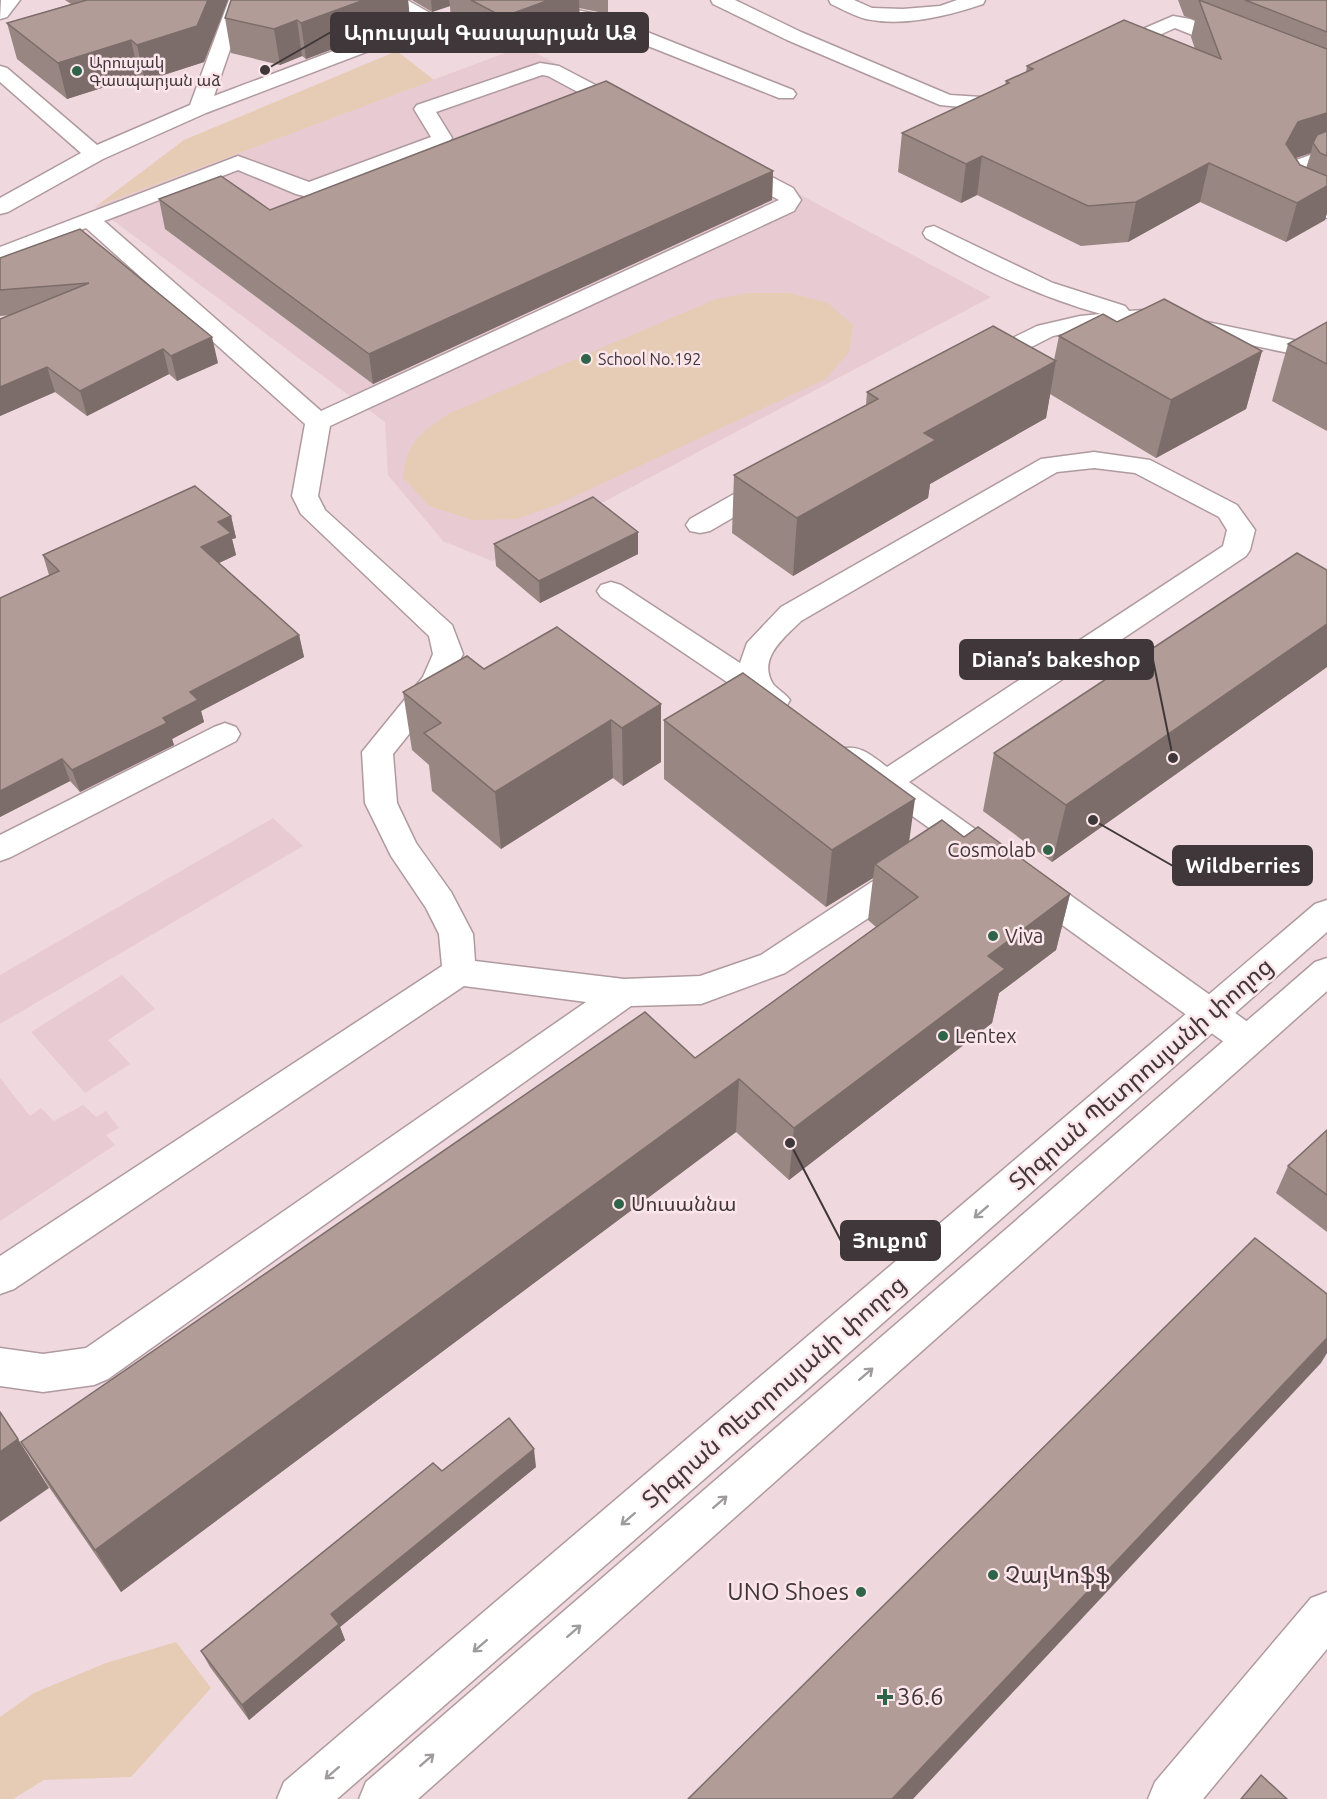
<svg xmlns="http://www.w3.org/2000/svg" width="1327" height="1799" viewBox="0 0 1327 1799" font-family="Ubuntu,'Noto Sans Armenian',sans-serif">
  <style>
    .built { fill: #e8cad2 }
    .green { fill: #e6ccb5 }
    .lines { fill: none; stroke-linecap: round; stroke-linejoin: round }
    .minor-casing { stroke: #af9a9f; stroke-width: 3 }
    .major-casing { stroke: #af9a9f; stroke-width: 3 }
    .minor { fill: #fff; fill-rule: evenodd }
    .major { fill: #fff; fill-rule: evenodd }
    .wall { fill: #988682; fill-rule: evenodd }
    .shaded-wall { fill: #7c6d6a }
    .building { fill: #b19c97; stroke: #7c6d6a; stroke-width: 1.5 }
    .oneway { stroke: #9f9b9c }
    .poi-dot { fill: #2f6449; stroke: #fce6eb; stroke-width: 2 }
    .labels { text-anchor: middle; stroke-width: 5; stroke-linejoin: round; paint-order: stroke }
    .far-poi-label { font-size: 16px; fill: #3f3739; stroke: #fce6eb; text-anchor: start }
    .poi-label { font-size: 20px; fill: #3f3739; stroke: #fce6eb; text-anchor: start }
    .near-street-label { font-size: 24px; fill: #3f3739; stroke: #fce6eb }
    .near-poi-label { font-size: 24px; fill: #3f3739; stroke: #fce6eb; text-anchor: start }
    .leader { fill: none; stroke: #3f3739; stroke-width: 2 }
    .callout-dot { fill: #3f3739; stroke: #fce6eb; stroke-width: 2 }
    .callout { fill: #3f3739; stroke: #3f3739; stroke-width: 2 }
    .callout-label { font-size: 21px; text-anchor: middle; font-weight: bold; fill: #fff }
  </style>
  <rect width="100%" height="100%" fill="#efd8de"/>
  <g class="built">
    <path d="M 523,46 L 991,297 L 492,561 L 443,541 L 388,475 L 385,422 L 95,207 Z"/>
    <path d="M 273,818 L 303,846 L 0,1024 L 0,975 Z"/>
    <path d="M 122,975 L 155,1009 L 108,1040 L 130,1064 L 85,1093 L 31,1032 Z"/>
    <path d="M 0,1078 L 30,1116 L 41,1108 L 54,1121 L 83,1105 L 96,1117 L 106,1111 L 119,1128 L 106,1135 L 115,1145 L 0,1221 Z"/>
  </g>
  <g class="green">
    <path d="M 397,51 L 434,80 L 95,207 L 184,140 Z"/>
    <path d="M 748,293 L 789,293 L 828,303 L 853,325 L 849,352 L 826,379 L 556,505 L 517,519 L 473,520 L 429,506 L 403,477 C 408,440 419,435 448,414 L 716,299 Z"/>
    <path d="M 176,1642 L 211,1688 L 131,1777 L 44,1780 L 13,1799 L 0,1799 L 0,1717 L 34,1693 L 106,1663 Z"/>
  </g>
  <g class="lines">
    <defs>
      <g id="minor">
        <path d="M 1,0 L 20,0 L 7,17 L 0,19 Z"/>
        <path d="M 229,0 L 247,0 L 214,96 L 415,20 L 386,4 L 384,0 L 407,0 L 437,17 L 440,21 L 437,25 L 206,113 L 103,159 L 8,212 L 0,214 L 0,198 L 81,153 L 0,82 L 0,66 L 7,68 L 97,145 L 190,105 Z"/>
        <path d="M 530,0 L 553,0 L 571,9 L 607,16 L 793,90 L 796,94 L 793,98 L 779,98 L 595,25 L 559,18 L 532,4 Z"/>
        <path d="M 711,0 L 735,0 L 801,32 L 950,95 L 981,97 L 1011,89 L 1018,91 L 1021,95 L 1018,99 L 982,109 L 940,105 L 787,40 L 713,4 Z"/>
        <path d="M 829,0 L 854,0 L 872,8 L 903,9 L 940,6 L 957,0 L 985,0 L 983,4 C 947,16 904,27 866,19 C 854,16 842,9 831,4 Z"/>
        <path d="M 1173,16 L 1190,19 L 1241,41 L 1244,45 L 1241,49 L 1227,49 L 1175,28 L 1117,54 L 1103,54 L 1100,50 L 1103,46 Z"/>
        <path d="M 540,63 L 559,66 L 793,188 L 801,200 L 794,211 L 330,426 L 318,496 L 325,510 L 452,625 L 463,654 L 446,688 L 393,754 L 397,803 L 416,843 L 451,892 L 473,934 L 475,961 L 624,979 L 700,976 L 761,955 L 896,866 L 908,863 L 920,866 L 924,875 L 920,884 L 785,973 L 701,1004 L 631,1006 L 108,1379 L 94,1385 L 43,1392 L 0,1386 L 0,1348 L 43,1354 L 86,1348 L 586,1002 L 464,986 L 14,1289 L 0,1294 L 0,1256 L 442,966 L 439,934 L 426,908 L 391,856 L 365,803 L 362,752 L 423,677 L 433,654 L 429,636 L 301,514 L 292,496 L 305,424 L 86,228 L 0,262 L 0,247 L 238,156 L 309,182 L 431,137 L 414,109 L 417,105 ZM 542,75 L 548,76 L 779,200 L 321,411 L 104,221 L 238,170 L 296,194 L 304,196 L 320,194 L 447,145 L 452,138 L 436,112 Z"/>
        <path d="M 1327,149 L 1327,163 L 1305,172 L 1300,182 L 1307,194 L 1327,203 L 1327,218 L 1291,203 L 1278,182 L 1288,163 Z"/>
        <path d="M 934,226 L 1053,283 L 1125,306 L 1129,311 L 1145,310 L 1153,312 L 1157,317 L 1153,322 L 1145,324 L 1080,330 L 1053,336 L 990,368 L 981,370 L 972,368 L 969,363 L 972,358 L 1037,326 L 1080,316 L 1101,314 C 1039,297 982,269 926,238 L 923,233 L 926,228 Z"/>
        <path d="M 1183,317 L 1327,347 L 1327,363 L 1312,358 L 1175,329 L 1171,324 L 1175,319 Z"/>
        <path d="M 1094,452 L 1150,460 L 1237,505 L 1255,530 L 1250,550 L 1246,556 L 909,782 L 989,839 L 994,847 L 989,855 L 978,859 L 967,855 L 841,765 L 837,757 L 841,749 C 860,744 872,756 887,767 L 1223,546 L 1227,530 L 1219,517 L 1135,473 L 1094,468 L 1057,472 L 801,621 C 785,637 757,658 773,684 C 778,690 785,693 790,700 L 786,707 L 775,710 L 764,707 L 601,597 L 597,591 L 601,585 L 611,582 L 621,585 L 740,663 L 747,643 L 781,607 L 1041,459 Z"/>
        <path d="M 773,475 L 782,477 L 786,483 L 782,489 L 710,531 L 700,533 L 690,531 L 686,525 L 690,519 L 764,477 Z"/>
        <path d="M 225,723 L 236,727 L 240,734 L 236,741 L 11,857 L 0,861 L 0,835 L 214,727 Z"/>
        <path d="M 1030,872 L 1042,875 L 1259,1030 L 1265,1040 L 1259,1050 L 1247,1054 L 1235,1050 L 1018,893 L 1014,884 L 1018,875 Z"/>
        <path d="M 1327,1592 L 1327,1649 L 1203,1799 L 1148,1799 L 1155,1782 L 1311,1598 Z"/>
      </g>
      <g id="major">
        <path d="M 1327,900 L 1327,932 L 810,1387 L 337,1799 L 277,1799 L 284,1782 L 1315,904 Z"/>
        <path d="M 1327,958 L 1327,991 L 418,1799 L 359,1799 L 366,1782 L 1315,962 Z"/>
      </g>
    </defs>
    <use href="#minor" class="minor-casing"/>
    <use href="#major" class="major-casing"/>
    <use href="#minor" class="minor"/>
    <use href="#major" class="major"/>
  </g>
  <g class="wall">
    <path d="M 65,0 L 228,0 L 204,62 L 145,81 L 139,76 L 67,99 L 17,59 L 7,23 L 71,4 Z"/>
    <path d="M 231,0 L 408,0 L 410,20 L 306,59 L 302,56 L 280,65 L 231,53 L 225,18 Z"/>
    <path d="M 412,0 L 608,0 L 608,14 L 579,8 L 580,24 L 506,52 L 451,23 L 450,6 L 432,12 Z"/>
    <path d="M 1178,0 L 1327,0 L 1327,213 L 1325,220 L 1286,242 L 1200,202 L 1128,242 L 1081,246 L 977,195 L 961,203 L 898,172 L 902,133 L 1005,85 L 1006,81 L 1026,72 L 1027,66 L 1195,49 L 1191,37 L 1195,20 L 1184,16 ZM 1311,153 L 1306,168 L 1300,165 L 1295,158 Z"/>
    <path d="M 773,171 L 772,200 L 373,384 L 165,229 L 159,199 L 270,210 Z"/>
    <path d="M 80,229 L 218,363 L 177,381 L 169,374 L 87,416 L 55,392 L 0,416 L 0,319 L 11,315 L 0,316 L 0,258 Z"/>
    <path d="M 1117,322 L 1262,351 L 1246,409 L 1156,458 L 1050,394 L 1046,418 L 930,484 L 928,498 L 793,576 L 732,533 L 734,475 L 866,405 L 867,392 L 1054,360 L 1059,336 Z"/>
    <path d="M 1327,322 L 1327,431 L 1272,401 L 1288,344 Z"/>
    <path d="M 231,516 L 236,538 L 232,539 L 236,555 L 219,563 L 299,635 L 304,657 L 201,711 L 204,722 L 172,739 L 174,745 L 80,792 L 70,781 L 0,817 L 49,575 L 43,555 Z"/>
    <path d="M 494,544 L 638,554 L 540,603 L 496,566 Z"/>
    <path d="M 1327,570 L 1327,667 L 1052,862 L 983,811 L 994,753 Z"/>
    <path d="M 484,669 L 661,704 L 661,762 L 623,786 L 613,778 L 501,849 L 432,791 L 429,765 L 412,750 L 403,692 Z"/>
    <path d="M 664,720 L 909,842 L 964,837 L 1070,894 L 1056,950 L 999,993 L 992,1023 L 789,1180 L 736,1132 L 121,1592 L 49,1487 L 21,1442 L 695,1058 L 876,927 L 868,920 L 873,878 L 826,907 L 664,779 Z"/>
    <path d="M 1327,1130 L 1327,1232 L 1276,1193 L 1288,1166 Z"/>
    <path d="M 536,1467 L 340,1627 L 345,1640 L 249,1720 L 210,1667 L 201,1651 L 442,1471 Z"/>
  </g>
  <g class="shaded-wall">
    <path d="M 208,0 L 228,0 L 204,62 L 145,81 L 137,45 Z"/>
    <path d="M 364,0 L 408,0 L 410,20 L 306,59 L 301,23 Z"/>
    <path d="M 431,0 L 449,0 L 450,6 L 432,12 Z"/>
    <path d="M 549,0 L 579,0 L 580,24 L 506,52 L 503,17 Z"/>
    <path d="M 297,20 L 302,56 L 280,65 L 274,29 Z"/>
    <path d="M 131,40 L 139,76 L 67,99 L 58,63 Z"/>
    <path d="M 1327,113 L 1327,148 L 1313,143 L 1311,153 L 1287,161 L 1286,144 L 1298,122 Z"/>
    <path d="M 982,156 L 977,195 L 961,203 L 966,164 Z"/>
    <path d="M 1209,163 L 1200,202 L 1128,242 L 1136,202 Z"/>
    <path d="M 773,171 L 772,200 L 373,384 L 369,354 Z"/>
    <path d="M 1327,186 L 1327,213 L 1325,220 L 1286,242 L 1297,203 Z"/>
    <path d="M 212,337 L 218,363 L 177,381 L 171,356 Z"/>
    <path d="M 163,349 L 169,374 L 87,416 L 80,391 Z"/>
    <path d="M 1262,351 L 1246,409 L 1156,458 L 1171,400 Z"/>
    <path d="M 1056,361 L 1046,418 L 930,484 L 928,498 L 793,576 L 797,518 L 924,433 Z"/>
    <path d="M 47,367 L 55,392 L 0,416 L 0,387 Z"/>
    <path d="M 231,516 L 236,538 L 232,539 L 236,555 L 206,569 L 201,547 L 218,522 Z"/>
    <path d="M 638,532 L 638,554 L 540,603 L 539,581 Z"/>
    <path d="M 1327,624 L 1327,667 L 1052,862 L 1066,805 Z"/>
    <path d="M 299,635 L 304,657 L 201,711 L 204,722 L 172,739 L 174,745 L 80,792 L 72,770 L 163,718 L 190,692 Z"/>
    <path d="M 661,704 L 661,762 L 623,786 L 622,728 Z"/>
    <path d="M 611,720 L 613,778 L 501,849 L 495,792 Z"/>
    <path d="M 62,759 L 70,781 L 0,817 L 0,791 Z"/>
    <path d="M 915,799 L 907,857 L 875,864 L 873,878 L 826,907 L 832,850 Z"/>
    <path d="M 1070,894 L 1056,950 L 999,993 L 992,1023 L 789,1180 L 794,1128 L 988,956 Z"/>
    <path d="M 739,1079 L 736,1132 L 121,1592 L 95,1550 Z"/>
    <path d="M 1327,1338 L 1327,1353 L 1321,1363 L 913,1799 L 892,1799 Z"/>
    <path d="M 18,1439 L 49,1488 L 0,1522 L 0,1452 Z"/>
    <path d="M 534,1449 L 536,1467 L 340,1627 L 345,1640 L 249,1720 L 242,1705 L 331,1614 Z"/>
  </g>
  <g class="building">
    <path d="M 87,0 L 208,0 L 197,26 L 137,45 L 131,40 L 58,63 L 7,23 Z"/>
    <path d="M 231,0 L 364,0 L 301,23 L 297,20 L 274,29 L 225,18 Z"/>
    <path d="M 471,0 L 549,0 L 503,17 Z"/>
    <path d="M 1199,0 L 1327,49 L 1327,113 L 1298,122 L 1286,144 L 1300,165 L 1327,176 L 1327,186 L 1297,203 L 1209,163 L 1136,202 L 1088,206 L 982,156 L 966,164 L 902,133 L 1009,83 L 1006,81 L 1033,69 L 1027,66 L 1124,20 L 1221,59 Z"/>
    <path d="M 1245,0 L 1327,0 L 1327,32 Z"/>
    <path d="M 606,81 L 773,171 L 369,354 L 159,199 L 221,176 L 270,210 Z"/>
    <path d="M 1327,131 L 1327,156 L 1320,153 L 1313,143 L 1317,135 Z"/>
    <path d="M 80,229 L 212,337 L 171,356 L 163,349 L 80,391 L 47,367 L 0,387 L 0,319 L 89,283 L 0,290 L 0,258 Z"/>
    <path d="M 1164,299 L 1262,351 L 1171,400 L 1059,336 L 1103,314 L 1117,322 Z"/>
    <path d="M 1327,322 L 1327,364 L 1288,344 Z"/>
    <path d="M 993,326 L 1056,361 L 924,433 L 936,440 L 797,518 L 734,475 L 878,399 L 867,392 Z"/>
    <path d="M 195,486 L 231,516 L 218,522 L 231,533 L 201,547 L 299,635 L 190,692 L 198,700 L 163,718 L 167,723 L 72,770 L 62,759 L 0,791 L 0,598 L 59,571 L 43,555 Z"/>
    <path d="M 593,497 L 638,532 L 539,581 L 494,544 Z"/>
    <path d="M 1297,553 L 1327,570 L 1327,624 L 1066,805 L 994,753 Z"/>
    <path d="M 557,627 L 661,704 L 622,728 L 611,720 L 495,792 L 424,733 L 441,723 L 403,692 L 467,656 L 484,669 Z"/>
    <path d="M 743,673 L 915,799 L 832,850 L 664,720 Z"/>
    <path d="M 942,820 L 964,837 L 978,827 L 1070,894 L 988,956 L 1005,969 L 794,1128 L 739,1079 L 95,1550 L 21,1442 L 645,1012 L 695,1058 L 918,897 L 875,864 Z"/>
    <path d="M 1327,1130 L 1327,1195 L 1288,1166 Z"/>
    <path d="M 1255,1238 L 1327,1294 L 1327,1338 L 892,1799 L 688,1799 Z"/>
    <path d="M 0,1412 L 18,1439 L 0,1452 Z"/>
    <path d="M 509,1418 L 534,1449 L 331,1614 L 339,1624 L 242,1705 L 201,1651 L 433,1463 L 442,1471 Z"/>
    <path d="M 1261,1775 L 1287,1799 L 1241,1799 Z"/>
  </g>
  <defs><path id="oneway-shaft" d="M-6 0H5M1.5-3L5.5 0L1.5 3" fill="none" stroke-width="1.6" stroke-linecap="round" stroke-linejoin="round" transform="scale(1.5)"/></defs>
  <g class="oneway">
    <use href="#oneway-shaft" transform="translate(981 1212) rotate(139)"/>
    <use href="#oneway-shaft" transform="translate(866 1374) rotate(-41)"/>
    <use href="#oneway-shaft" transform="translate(720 1502) rotate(-41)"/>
    <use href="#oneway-shaft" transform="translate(628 1519) rotate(139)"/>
    <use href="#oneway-shaft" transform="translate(574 1631) rotate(-41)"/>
    <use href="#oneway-shaft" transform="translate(480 1646) rotate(139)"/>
    <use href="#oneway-shaft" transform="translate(427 1760) rotate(-41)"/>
    <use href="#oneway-shaft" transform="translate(332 1773) rotate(139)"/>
  </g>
  <g class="poi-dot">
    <circle cx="77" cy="71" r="6"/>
    <circle cx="586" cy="359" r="6"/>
    <circle cx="1048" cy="850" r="6"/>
    <circle cx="993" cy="936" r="6"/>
    <circle cx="943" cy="1036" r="6"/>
    <circle cx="619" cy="1204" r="6"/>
    <circle cx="993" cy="1575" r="6"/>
    <circle cx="861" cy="1592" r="6"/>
    <path d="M882 1688h6v6h6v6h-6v6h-6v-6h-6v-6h6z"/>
  </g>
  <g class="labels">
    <g class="far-poi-label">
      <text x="89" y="68">Արուսյակ<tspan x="89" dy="18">Գասպարյան աձ</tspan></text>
      <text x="598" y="365">School No.192</text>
    </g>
    <g class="poi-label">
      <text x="1036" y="857" text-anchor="end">Cosmolab</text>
      <text x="1005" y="943">Viva</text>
      <text x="955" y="1043">Lentex</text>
      <text x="631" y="1211">Սուսաննա</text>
    </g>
    <g class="near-street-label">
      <text transform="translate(1141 1074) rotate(-41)" y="8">Տիգրան Պետրոսյանի փողոց</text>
      <text transform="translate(774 1392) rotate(-41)" y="8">Տիգրան Պետրոսյանի փողոց</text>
    </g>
    <g class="near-poi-label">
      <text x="1005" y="1583">ՉայԿոֆֆ</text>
      <text x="849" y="1600" text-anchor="end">UNO Shoes</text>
      <text x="897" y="1705">36.6</text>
    </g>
  </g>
  <path class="leader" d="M265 70L331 32M1173 758L1153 660M1093 820L1173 866M790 1143L841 1241"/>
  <g class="callout-dot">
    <circle cx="265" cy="70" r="6"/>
    <circle cx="1173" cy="758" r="6"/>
    <circle cx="1093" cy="820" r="6"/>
    <circle cx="790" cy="1143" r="6"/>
  </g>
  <g class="callout">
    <rect x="331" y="13" width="317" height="39" rx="6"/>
    <rect x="960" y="640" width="193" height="39" rx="6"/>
    <rect x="1173" y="846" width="139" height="39" rx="6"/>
    <rect x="841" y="1221" width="99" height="39" rx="6"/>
  </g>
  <g class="callout-label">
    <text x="490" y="40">Արուսյակ Գասպարյան ԱՁ</text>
    <text x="1056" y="667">Diana’s bakeshop</text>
    <text x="1243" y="873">Wildberries</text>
    <text x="890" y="1248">Յուքոմ</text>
  </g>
</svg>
